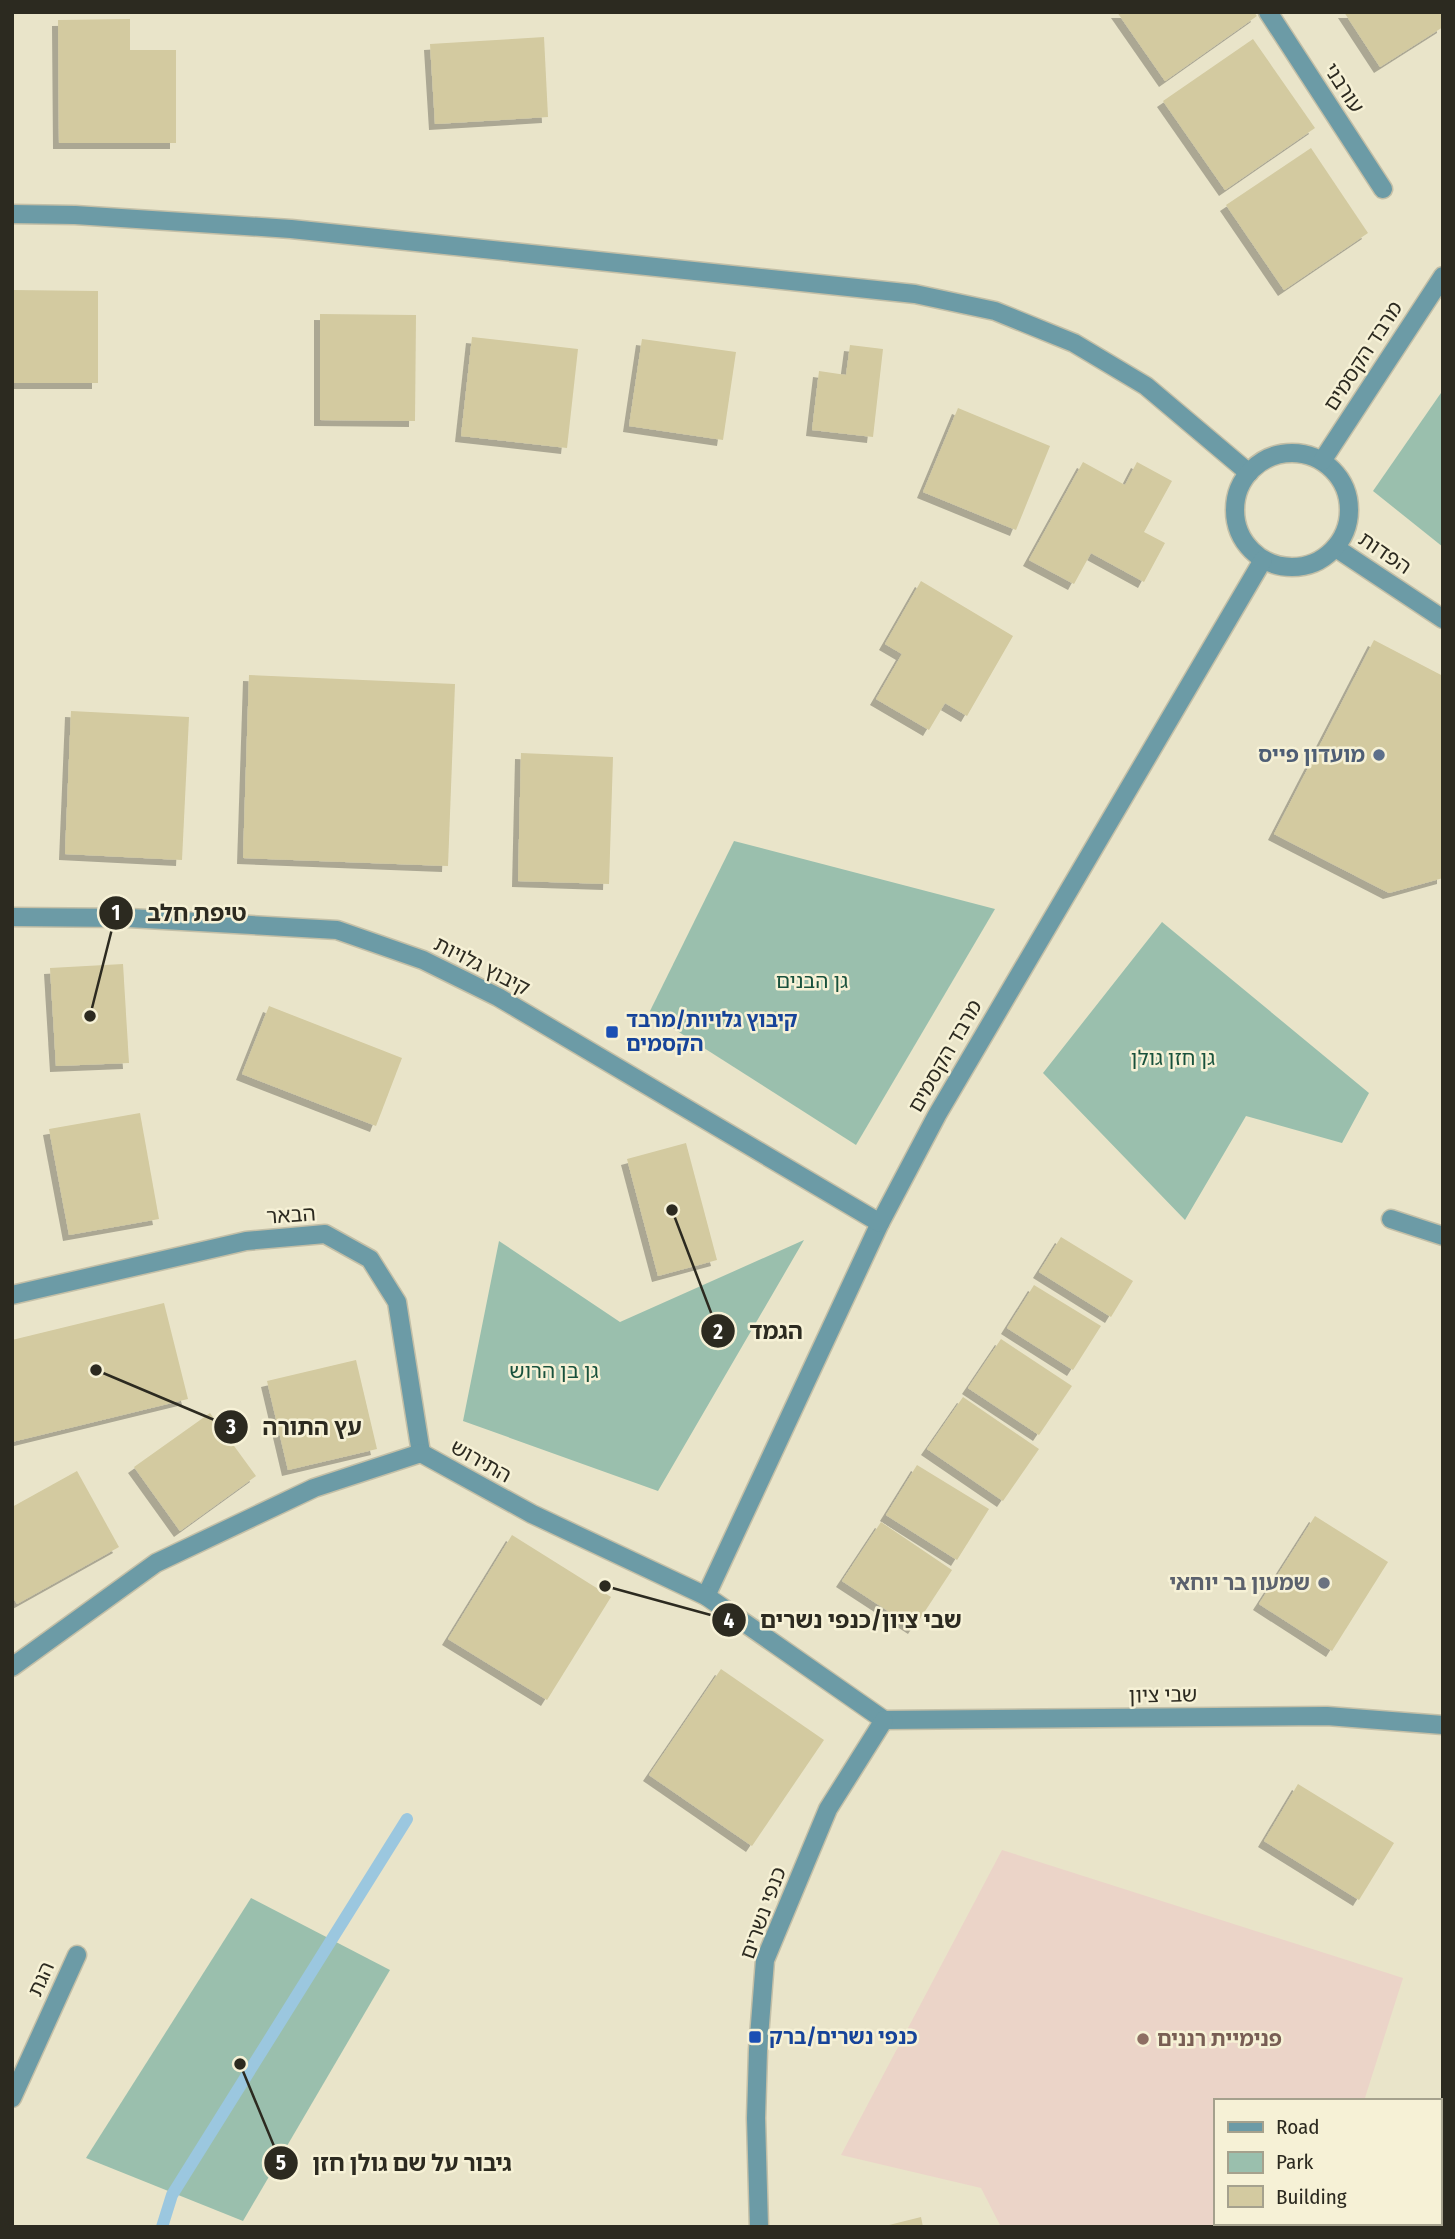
<svg xmlns="http://www.w3.org/2000/svg" width="1455" height="2239" viewBox="0 0 1455 2239" font-family="'Fira Sans Condensed','Noto Sans Hebrew',sans-serif">
  <style>
    .education { fill: #ebd4c8 }
    .green { fill: #9abfad }
    .lines { fill: none; stroke-linecap: round; stroke-linejoin: round }
    .stream { stroke: #9bc7df; stroke-width: 12 }
    .building { fill: #d3caa0; filter: url(#shadow) }
    .minor-casing { stroke: #c3bfa7; stroke-width: 21 }
    .tertiary-casing { stroke: #c3bfa7; stroke-width: 21 }
    .minor { stroke: #6c9ba6; stroke-width: 18 }
    .tertiary { stroke: #6c9ba6; stroke-width: 18 }
    .service-dot { fill: #5c6f8a; stroke: #f6f1d6; stroke-width: 2.5 }
    .transit-dot { fill: #1a4fb4; stroke: #f6f1d6; stroke-width: 2.5 }
    .worship-dot { fill: #6b7280; stroke: #f6f1d6; stroke-width: 2.5 }
    .education-dot { fill: #8d6e63; stroke: #f6f1d6; stroke-width: 2.5 }
    .labels { text-anchor: middle; stroke-width: 5; stroke-linejoin: round; paint-order: stroke }
    .street-label { font-size: 21px; fill: #2c2a20; stroke: #f6f1d6 }
    .service-label { font-size: 21px; font-weight: bold; fill: #4e5e75; stroke: #f6f1d6; text-anchor: end }
    .park-label { font-size: 21px; fill: #18513c; stroke: #f6f1d6 }
    .transit-label { font-size: 21px; font-weight: bold; fill: #164399; stroke: #f6f1d6; text-anchor: start }
    .worship-label { font-size: 21px; font-weight: bold; fill: #5b616d; stroke: #f6f1d6; text-anchor: end }
    .education-label { font-size: 21px; font-weight: bold; fill: #785e54; stroke: #f6f1d6; text-anchor: start }
    .leader { fill: none; stroke: #2c2a20; stroke-width: 2.5 }
    .callout-dot { fill: #2c2a20; stroke: #f6f1d6; stroke-width: 2.5 }
    .mark-label { font-size: 21px; text-anchor: middle; font-weight: bold; fill: #fff }
    .callout-label { font-size: 23px; text-anchor: middle; font-weight: bold; fill: #2c2a20; stroke: #f6f1d6; stroke-width: 5; stroke-linejoin: round; paint-order: stroke }
  </style>
  <defs>
    <filter id="shadow"><feDropShadow dx="-6" dy="6" stdDeviation="0" flood-color="#0004"/></filter>
  </defs>
  <rect width="100%" height="100%" fill="#e9e4c9"/>
  <path class="education" d="M 1002,1850 L 1403,1978 L 1364,2101 L 1215,2101 L 1215,2223 L 1326,2223 L 1325,2227 L 1001,2227 L 981,2188 L 841,2155 Z"/>
  <g class="green">
    <path d="M 1443,390 L 1443,547 L 1373,491 Z"/>
    <path d="M 734,841 L 995,909 L 856,1145 L 649,1013 Z"/>
    <path d="M 1162,922 L 1369,1093 L 1342,1143 L 1246,1116 L 1185,1220 L 1043,1073 Z"/>
    <path d="M 804,1240 L 658,1491 L 463,1421 L 499,1241 L 620,1322 Z"/>
    <path d="M 251,1898 L 390,1970 L 243,2221 L 86,2158 Z"/>
  </g>
  <g class="lines">
    <path class="stream" d="M 162,2227 L 172,2195 L 407,1819"/>
  </g>
  <g class="building">
    <path d="M 1117,12 L 1254,12 L 1257,16 L 1165,81 Z"/>
    <path d="M 1344,12 L 1443,12 L 1443,27 L 1380,67 Z"/>
    <path d="M 130,19 L 130,50 L 176,50 L 176,143 L 59,143 L 58,20 Z"/>
    <path d="M 544,37 L 548,117 L 435,124 L 430,44 Z"/>
    <path d="M 1253,39 L 1315,128 L 1225,190 L 1163,101 Z"/>
    <path d="M 1311,148 L 1368,233 L 1284,290 L 1226,205 Z"/>
    <path d="M 12,290 L 98,291 L 98,383 L 12,383 Z"/>
    <path d="M 320,314 L 416,315 L 415,421 L 320,420 Z"/>
    <path d="M 472,337 L 578,349 L 567,448 L 461,436 Z"/>
    <path d="M 642,339 L 736,352 L 723,440 L 629,426 Z"/>
    <path d="M 850,345 L 883,349 L 873,437 L 812,430 L 819,371 L 846,375 Z"/>
    <path d="M 958,408 L 1050,446 L 1016,530 L 923,492 Z"/>
    <path d="M 1083,462 L 1125,485 L 1137,462 L 1172,481 L 1144,532 L 1165,543 L 1144,582 L 1091,553 L 1074,584 L 1029,560 Z"/>
    <path d="M 921,581 L 1013,636 L 967,716 L 945,703 L 929,730 L 876,699 L 902,654 L 885,644 Z"/>
    <path d="M 1374,640 L 1443,676 L 1443,878 L 1389,893 L 1274,834 Z"/>
    <path d="M 249,675 L 455,684 L 448,866 L 243,858 Z"/>
    <path d="M 71,711 L 189,717 L 182,860 L 65,854 Z"/>
    <path d="M 521,753 L 613,757 L 609,884 L 518,881 Z"/>
    <path d="M 123,964 L 129,1063 L 56,1066 L 50,968 Z"/>
    <path d="M 269,1006 L 402,1058 L 376,1126 L 242,1074 Z"/>
    <path d="M 140,1113 L 159,1219 L 69,1235 L 49,1129 Z"/>
    <path d="M 686,1143 L 717,1260 L 658,1276 L 627,1159 Z"/>
    <path d="M 1061,1237 L 1133,1281 L 1111,1317 L 1039,1272 Z"/>
    <path d="M 1034,1285 L 1101,1326 L 1073,1370 L 1007,1328 Z"/>
    <path d="M 164,1303 L 188,1399 L 12,1442 L 12,1340 Z"/>
    <path d="M 1001,1339 L 1072,1386 L 1039,1435 L 968,1388 Z"/>
    <path d="M 356,1360 L 377,1449 L 288,1470 L 267,1381 Z"/>
    <path d="M 963,1397 L 1039,1449 L 1003,1501 L 927,1449 Z"/>
    <path d="M 210,1413 L 256,1476 L 180,1531 L 134,1467 Z"/>
    <path d="M 917,1465 L 989,1509 L 957,1560 L 886,1515 Z"/>
    <path d="M 77,1471 L 119,1547 L 17,1604 L 12,1596 L 12,1507 Z"/>
    <path d="M 1315,1516 L 1388,1562 L 1332,1651 L 1259,1604 Z"/>
    <path d="M 881,1522 L 952,1570 L 914,1628 L 842,1581 Z"/>
    <path d="M 512,1535 L 611,1597 L 547,1700 L 448,1639 Z"/>
    <path d="M 721,1669 L 824,1740 L 752,1846 L 649,1775 Z"/>
    <path d="M 1298,1784 L 1394,1843 L 1359,1900 L 1264,1841 Z"/>
    <path d="M 1439,2115 L 1443,2116 L 1443,2227 L 1407,2227 L 1407,2223 L 1439,2223 Z"/>
    <path d="M 921,2217 L 923,2227 L 885,2227 L 885,2226 Z"/>
  </g>
  <g class="lines">
    <defs>
      <g id="minor">
        <path d="M 1268,12 L 1383,189"/>
        <path d="M 12,214 L 75,215 L 291,229 L 915,294 L 995,311 L 1074,343 L 1146,386 L 1249,473"/>
        <path d="M 1336,548 L 1443,619"/>
        <path d="M 1391,1219 L 1443,1236"/>
        <path d="M 12,1295 L 246,1241 L 325,1234 L 370,1259 L 397,1302 L 421,1453"/>
        <path d="M 706,1596 L 880,1223"/>
        <path d="M 12,1667 L 156,1563 L 314,1488 L 421,1453 L 532,1514 L 706,1596 L 884,1720"/>
        <path d="M 884,1720 L 1327,1716 L 1443,1725"/>
        <path d="M 12,2098 L 77,1955"/>
        <path d="M 759,2227 L 756,2118 L 758,2050 L 765,1960 L 828,1809 L 884,1720"/>
      </g>
      <g id="tertiary">
        <circle cx="1292" cy="510" r="57"/>
        <path d="M 1322,461 L 1443,276"/>
        <path d="M 12,917 L 129,918 L 337,930 L 423,960 L 498,997 L 880,1223 L 937,1115 L 1263,560"/>
      </g>
    </defs>
    <use href="#minor" class="minor-casing"/>
    <use href="#tertiary" class="tertiary-casing"/>
    <use href="#minor" class="minor"/>
    <use href="#tertiary" class="tertiary"/>
  </g>
  <circle class="service-dot" cx="1379" cy="755" r="7"/>
  <g class="transit-dot">
    <rect x="605" y="1025" width="14" height="14" rx="3.5"/>
    <rect x="748" y="2030" width="14" height="14" rx="3.5"/>
  </g>
  <circle class="worship-dot" cx="1324" cy="1583" r="7"/>
  <circle class="education-dot" cx="1143" cy="2039" r="7"/>
  <g class="labels">
    <g class="street-label">
      <text transform="translate(1344 88) rotate(57)" y="7">עורבני</text>
      <text transform="translate(1363 356) rotate(-57)" y="7">מרבד הקסמים</text>
      <text transform="translate(1385 553) rotate(34)" y="7">הפדות</text>
      <text transform="translate(482 966) rotate(27)" y="7">קיבוץ גלויות</text>
      <text transform="translate(945 1056) rotate(-60)" y="7">מרבד הקסמים</text>
      <text transform="translate(291 1215) rotate(-4)" y="7">הבאר</text>
      <text transform="translate(481 1461) rotate(29)" y="7">התירוש</text>
      <text transform="translate(1163 1695) rotate(-1)" y="7">שבי ציון</text>
      <text transform="translate(763 1913) rotate(-70)" y="7">כנפי נשרים</text>
      <text transform="translate(41 1979) rotate(-66)" y="7">הגת</text>
    </g>
    <g class="service-label">
      <text x="1365" y="762">מועדון פייס</text>
    </g>
    <g class="park-label">
      <text x="812" y="988">גן הבנים</text>
      <text x="1173" y="1065">גן חזן גולן</text>
      <text x="554" y="1378">גן בן הרוש</text>
    </g>
    <g class="transit-label">
      <text x="626" y="1027">קיבוץ גלויות/מרבד<tspan x="626" dy="24">הקסמים</tspan></text>
      <text x="769" y="2044">כנפי נשרים/ברק</text>
    </g>
    <g class="worship-label">
      <text x="1310" y="1590">שמעון בר יוחאי</text>
    </g>
    <g class="education-label">
      <text x="1157" y="2046">פנימיית רננים</text>
    </g>
  </g>
  <path class="leader" d="M90 1016L116 913M672 1210L718 1331M96 1370L231 1427M605 1586L729 1620M240 2064L281 2163"/>
  <g class="callout-dot">
    <circle cx="90" cy="1016" r="7"/>
    <circle cx="672" cy="1210" r="7"/>
    <circle cx="96" cy="1370" r="7"/>
    <circle cx="605" cy="1586" r="7"/>
    <circle cx="240" cy="2064" r="7"/>
    <circle cx="116" cy="913" r="18"/>
    <circle cx="718" cy="1331" r="18"/>
    <circle cx="231" cy="1427" r="18"/>
    <circle cx="729" cy="1620" r="18"/>
    <circle cx="281" cy="2163" r="18"/>
  </g>
  <g class="mark-label">
    <text x="116" y="920">1</text>
    <text x="718" y="1339">2</text>
    <text x="231" y="1434">3</text>
    <text x="729" y="1628">4</text>
    <text x="281" y="2170">5</text>
  </g>
  <g class="callout-label">
    <text x="197" y="921">טיפת חלב</text>
    <text x="776" y="1339">הגמד</text>
    <text x="312" y="1435">עץ התורה</text>
    <text x="861" y="1628">שבי ציון/כנפי נשרים</text>
    <text x="412" y="2171">גיבור על שם גולן חזן</text>
  </g>
  <rect width="1455" height="2239" fill="none" stroke="#2c2a20" stroke-width="28"/>
  <rect x="1214" y="2099" width="228" height="126" fill="#f6f1d6" stroke="#a5a18d" stroke-width="2"/>
  <rect x="1228" y="2122" width="35" height="10" fill="#6c9ba6" stroke="#a5a18d" stroke-width="2"/>
  <text x="1276" y="2134" font-size="21" fill="#2c2a20">Road</text>
  <rect x="1228" y="2152" width="35" height="21" fill="#9abfad" stroke="#a5a18d" stroke-width="2"/>
  <text x="1276" y="2169" font-size="21" fill="#2c2a20">Park</text>
  <rect x="1228" y="2186" width="35" height="21" fill="#d3caa0" stroke="#a5a18d" stroke-width="2"/>
  <text x="1276" y="2204" font-size="21" fill="#2c2a20">Building</text>
</svg>
